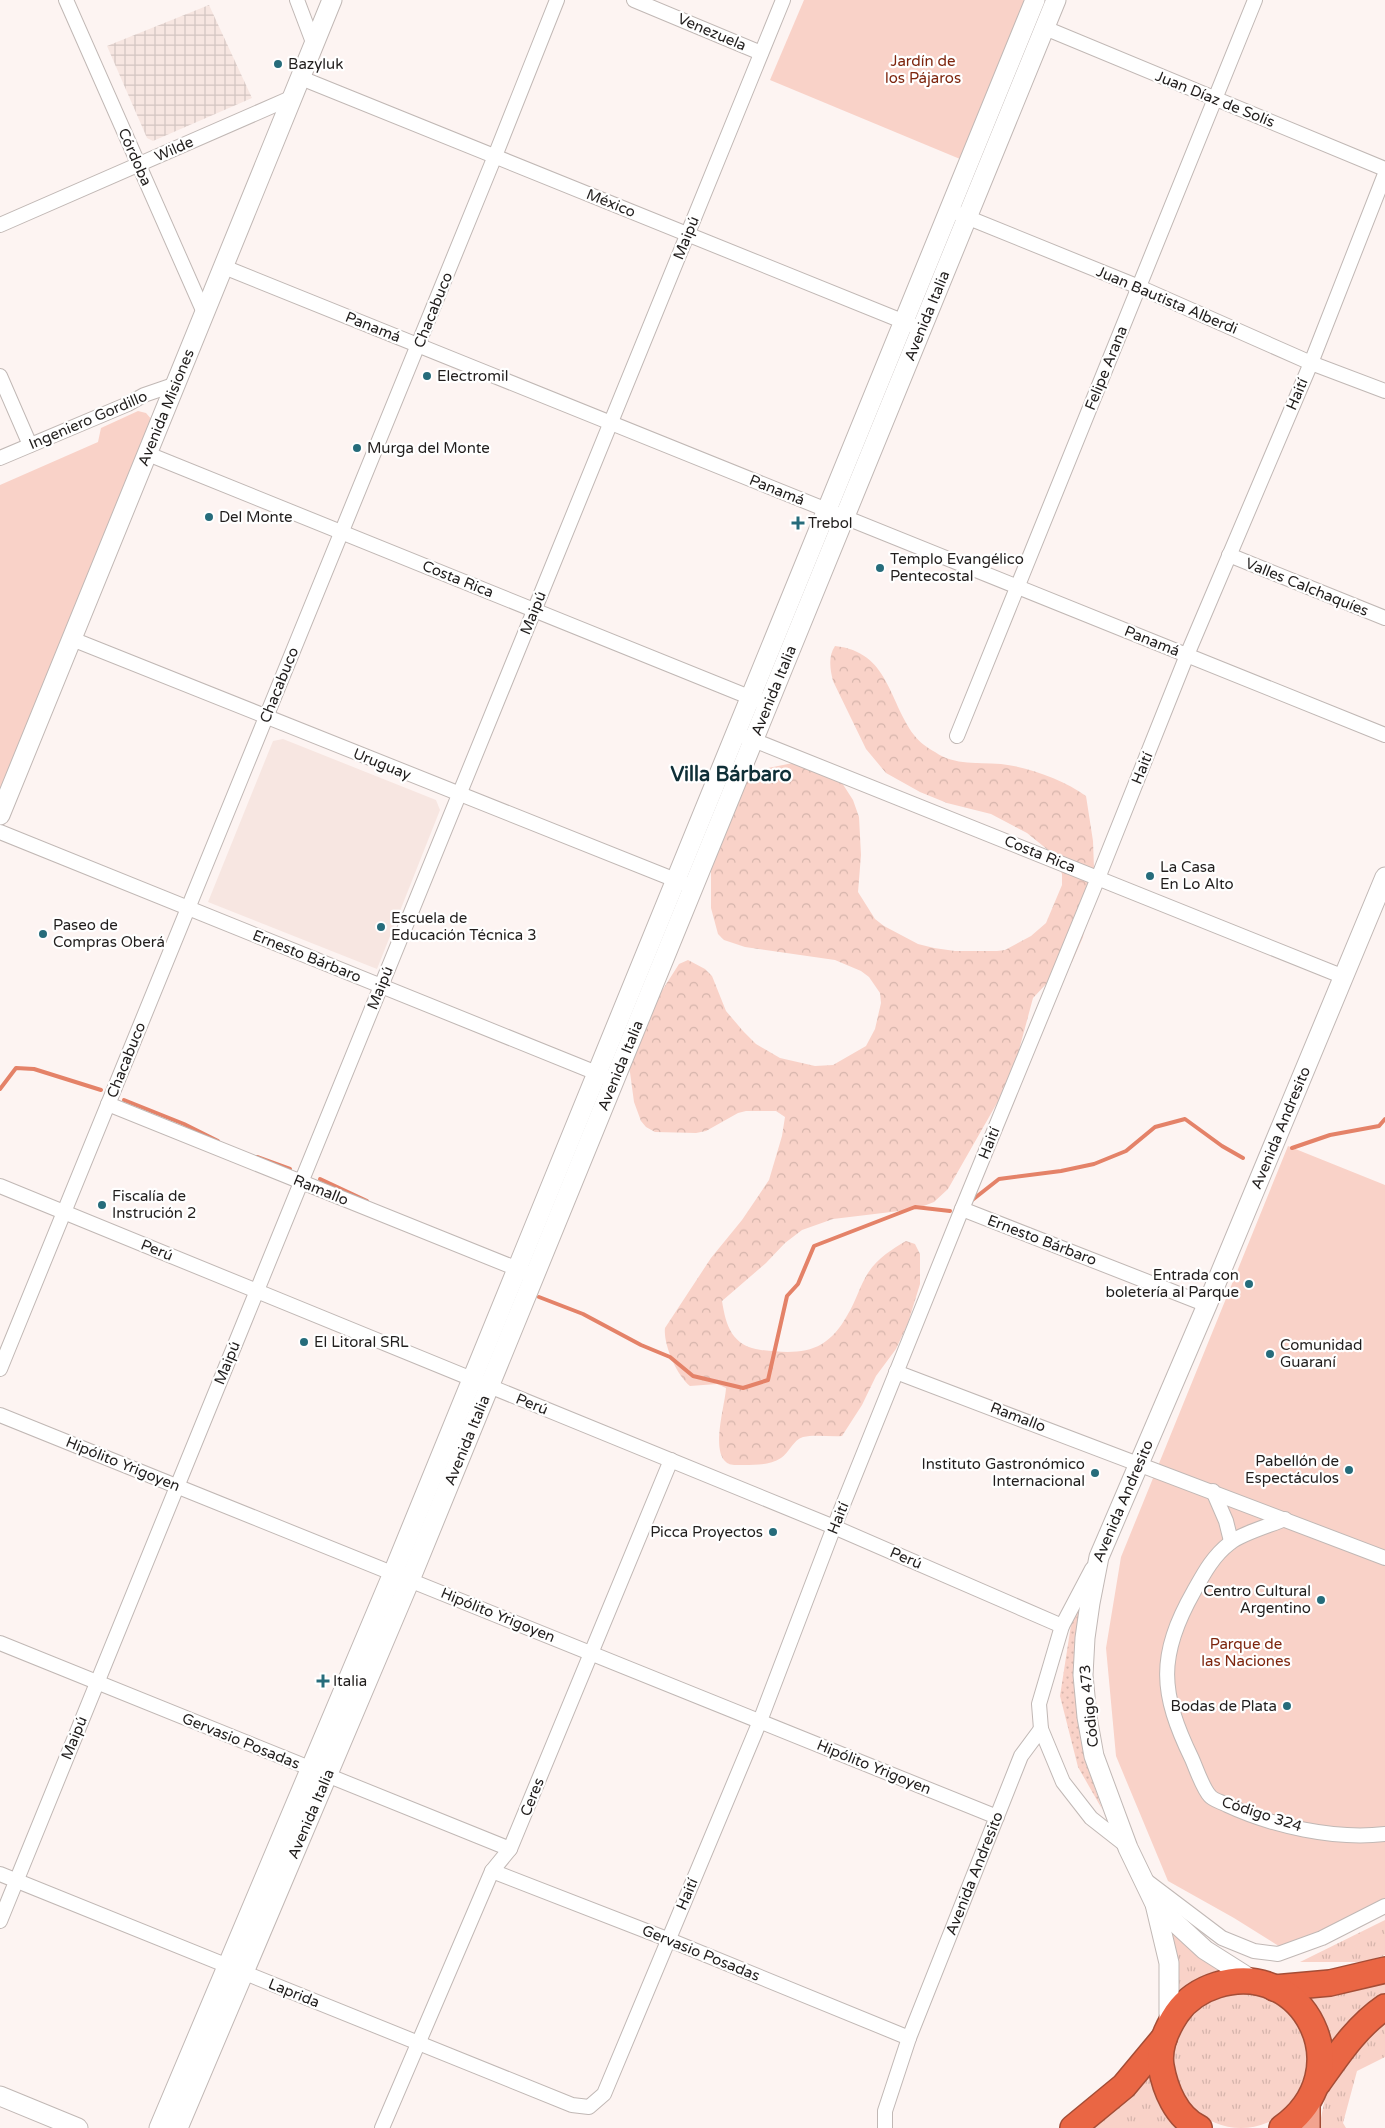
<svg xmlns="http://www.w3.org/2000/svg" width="1385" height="2128" viewBox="0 0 1385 2128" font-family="'Varela Round',sans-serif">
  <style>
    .built { fill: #f7e6e1 }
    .industrial { fill: url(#industrial-grid) }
    .grass { fill: url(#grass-tufts) }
    .forest { fill: url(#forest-crowns) }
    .park { fill: #f9d2c8 }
    .garden { fill: url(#garden-dots) }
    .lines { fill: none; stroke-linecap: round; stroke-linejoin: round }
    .stream { stroke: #e48268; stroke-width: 4 }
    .street-casing { stroke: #c1b8b5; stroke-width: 16 }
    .secondary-casing { stroke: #c1b8b5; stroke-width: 21 }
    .primary-casing { stroke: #a44d36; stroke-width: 24 }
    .highway-casing { stroke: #a44d36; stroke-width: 28 }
    .street { stroke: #fff; stroke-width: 14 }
    .secondary { stroke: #fff; stroke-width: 19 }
    .primary { stroke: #f2a38f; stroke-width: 21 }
    .highway { stroke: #ea6644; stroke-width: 25 }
    .poi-dot { fill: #266c7b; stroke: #fff; stroke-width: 2 }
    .labels { text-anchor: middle; stroke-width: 4.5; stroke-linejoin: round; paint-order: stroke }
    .street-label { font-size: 15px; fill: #211e1d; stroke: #fff }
    .park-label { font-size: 15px; fill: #7d250d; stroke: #fff }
    .poi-label { font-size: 15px; fill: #211e1d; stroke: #fff; text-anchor: start }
    .district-label { font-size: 20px; font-weight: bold; fill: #0f2f37; stroke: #fff }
  </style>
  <defs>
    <pattern id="industrial-grid" width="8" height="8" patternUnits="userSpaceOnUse" patternTransform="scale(1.25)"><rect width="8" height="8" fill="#f7e6e1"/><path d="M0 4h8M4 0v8" fill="none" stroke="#d3c5c1"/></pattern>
    <pattern id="grass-tufts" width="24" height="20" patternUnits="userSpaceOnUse" patternTransform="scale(1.25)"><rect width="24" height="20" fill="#f9d2c8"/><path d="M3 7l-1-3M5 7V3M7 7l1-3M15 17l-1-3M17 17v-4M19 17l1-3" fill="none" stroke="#d5b4ab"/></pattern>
    <pattern id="forest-crowns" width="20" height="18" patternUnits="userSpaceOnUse" patternTransform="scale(1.25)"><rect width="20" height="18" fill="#f9d2c8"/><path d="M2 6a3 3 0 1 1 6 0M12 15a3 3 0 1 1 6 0" fill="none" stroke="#d5b4ab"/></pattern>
    <pattern id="garden-dots" width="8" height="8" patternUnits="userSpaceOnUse" patternTransform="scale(1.25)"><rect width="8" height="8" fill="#f9d2c8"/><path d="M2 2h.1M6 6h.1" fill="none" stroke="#d5b4ab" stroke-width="1.8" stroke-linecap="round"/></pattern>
  </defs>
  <rect width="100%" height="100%" fill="#fdf4f2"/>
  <path class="built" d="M 283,739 L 436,800 L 440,810 L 377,969 L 208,902 L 273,741 Z"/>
  <path class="industrial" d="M 209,5 L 252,98 L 153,141 L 147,138 L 107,46 Z"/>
  <g class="grass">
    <path d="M 1385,1920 L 1385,1955 L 1364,1962 L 1300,1962 Z"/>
    <path d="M 1169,1931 L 1233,1973 L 1177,2004 L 1176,1950 Z"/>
    <path d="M 1385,1977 L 1385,1998 L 1327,2060 L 1292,1989 Z"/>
    <circle cx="1241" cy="2060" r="68"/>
    <path d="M 1385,2016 L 1385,2057 L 1357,2071 L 1343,2123 L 1346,2128 L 1319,2128 L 1326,2093 L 1339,2066 Z"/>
    <path d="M 1156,2057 L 1192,2128 L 1087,2128 Z"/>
  </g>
  <path class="forest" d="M 835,646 C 889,652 888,700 914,735 C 919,742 928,748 935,752 C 955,766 979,762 1001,764 C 1029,767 1064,780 1086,796 L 1093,841 L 1094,868 L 1083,937 L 1072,962 L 1049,981 L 1033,998 L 1015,1065 L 1001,1096 L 948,1189 L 934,1202 L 916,1209 L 833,1219 L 802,1230 L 785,1243 L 766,1263 L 722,1301 C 726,1326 732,1346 761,1350 C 802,1355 827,1353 848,1314 C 856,1301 860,1285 868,1273 C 877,1259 892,1249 906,1241 L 915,1244 L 920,1254 L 920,1284 L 908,1323 L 896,1349 L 876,1376 L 862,1405 L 842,1436 C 829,1437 815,1434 803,1437 C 793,1440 789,1453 781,1458 C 770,1465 757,1465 744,1465 C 738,1465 730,1466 726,1462 C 711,1450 725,1406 726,1388 L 717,1384 L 690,1386 C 677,1376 663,1344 665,1328 L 711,1258 L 742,1220 L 769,1180 L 782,1136 L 785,1117 L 776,1111 L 746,1111 L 738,1113 L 706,1131 L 696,1133 L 655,1132 L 646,1127 L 641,1121 L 634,1102 L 629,1065 L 649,1011 L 679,964 L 688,960 L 705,969 L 712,976 L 726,1011 L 743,1031 L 756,1044 L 780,1058 L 815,1066 L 833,1065 L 866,1046 L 875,1029 L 881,1003 L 880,993 L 869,977 L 861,971 L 835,960 L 745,947 L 724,940 L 718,934 L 711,908 L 711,834 L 743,779 L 768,768 L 803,761 L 835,772 L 853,800 L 859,817 L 861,855 L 858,892 L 875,919 L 884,926 L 918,944 L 934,948 L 955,951 L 997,951 L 1005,950 L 1031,936 L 1046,923 L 1062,885 L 1062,874 L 1053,854 L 1027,833 L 991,814 L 947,803 L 920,792 L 886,773 L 866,749 L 833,681 C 830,669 828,656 835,646 Z"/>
  <g class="park">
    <path d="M 804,0 L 1023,0 L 1027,2 L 960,159 L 770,80 Z"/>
    <path d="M 138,411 L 146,413 L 152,420 L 0,793 L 0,485 L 98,442 L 101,428 Z"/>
    <path d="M 1288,1146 L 1385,1185 L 1385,1900 L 1285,1950 L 1234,1918 L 1168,1881 L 1116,1756 L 1106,1648 L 1121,1557 Z"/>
  </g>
  <path class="garden" d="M 1075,1599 L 1080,1602 L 1076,1684 L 1086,1761 L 1102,1809 L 1078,1767 L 1060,1696 Z"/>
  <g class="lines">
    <g class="stream">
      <path d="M 0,1089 L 16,1068 L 34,1069 L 101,1090"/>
      <path d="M 124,1100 L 184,1124 L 218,1141"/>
      <path d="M 1292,1148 L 1330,1135 L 1379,1126 L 1385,1119"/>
      <path d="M 257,1157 L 290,1169"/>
      <path d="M 320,1179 L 367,1201"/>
      <path d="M 971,1201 L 999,1179 L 1061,1171 L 1094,1164 L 1126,1151 L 1155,1127 L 1185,1119 L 1222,1146 L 1243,1158"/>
      <path d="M 539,1297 L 583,1314 L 641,1345 L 670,1357 L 693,1376 L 743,1388 L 768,1380 L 787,1296 L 798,1284 L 814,1246 L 915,1207 L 950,1211"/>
    </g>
    <defs>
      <g id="street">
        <path d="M 66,0 L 205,315"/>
        <path d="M 297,0 L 314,45"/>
        <path d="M 634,0 L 761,53"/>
        <path d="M 1045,28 L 1385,169"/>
        <path d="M 301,78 L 912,325"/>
        <path d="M 959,214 L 1139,287 L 1311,363 L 1385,391"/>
        <path d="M 0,225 L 293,97"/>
        <path d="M 224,267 L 1385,735"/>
        <path d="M 0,376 L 30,445"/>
        <path d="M 148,454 L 759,701"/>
        <path d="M 0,458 L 128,404 L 144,395 L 176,384"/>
        <path d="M 1229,555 L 1385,618"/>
        <path d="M 72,639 L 683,883"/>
        <path d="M 957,736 L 1255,0"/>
        <path d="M 746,737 L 1344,977"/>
        <path d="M 0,832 L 604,1076"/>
        <path d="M 108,1104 L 525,1272"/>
        <path d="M 0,1186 L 834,1527 L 1062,1626"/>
        <path d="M 962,1209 L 1207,1305"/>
        <path d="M 0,1369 L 495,156 L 557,0"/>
        <path d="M 896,1372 L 1385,1558"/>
        <path d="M 0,1415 L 997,1817"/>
        <path d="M 1213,1491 L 1226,1521 L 1231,1541"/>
        <path d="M 1285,1519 C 1271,1525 1240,1534 1230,1543 C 1213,1556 1204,1573 1194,1591 C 1157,1656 1160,1693 1192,1759 C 1196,1768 1203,1789 1210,1796 C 1213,1800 1222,1802 1227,1805 C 1272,1826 1335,1840 1385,1834"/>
        <path d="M 1092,1569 L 1062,1626 L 1039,1704 L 1041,1729 L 1063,1782 L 1091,1818 L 1128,1847"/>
        <path d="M 0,1643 L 510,1849"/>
        <path d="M 492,1871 L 667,1939 L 909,2038"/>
        <path d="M 0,1874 L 572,2105 L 589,2107 L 604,2094 L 760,1721 L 834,1527 L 962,1209 L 1098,878 L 1187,655 L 1311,363 L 1385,174"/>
        <path d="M 1144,1879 L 1222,1938 L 1254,1951 L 1278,1954 L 1322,1938 L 1385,1906"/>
        <path d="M 0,1921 L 783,0"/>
        <path d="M 382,2128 L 492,1871 L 510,1849 L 671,1460"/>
        <path id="s1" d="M 885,2128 L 885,2111 L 909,2038 L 1021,1756 L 1041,1729"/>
      </g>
      <g id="secondary">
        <path id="s2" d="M 0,815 L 332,0"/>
        <path d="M 1155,1904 L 1205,1950 L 1254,1981"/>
        <path id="s3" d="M 1169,2024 L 1169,1963 L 1155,1904 L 1128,1848 L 1094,1756 L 1087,1717 L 1083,1675 L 1085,1638 L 1090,1603 L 1099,1557 L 1207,1305 L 1385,877"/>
        <path d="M 0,2096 L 78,2128"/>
        <path d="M 159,2128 L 393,1573 L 1035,0"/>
        <path id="s4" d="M 178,2128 L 410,1580 L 1056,0"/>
      </g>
      <path id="primary" d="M 1309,2128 L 1309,2102"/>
      <g id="highway">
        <path d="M 1274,1988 L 1330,1983 L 1385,1970"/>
        <path d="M 1318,2083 C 1338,2055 1356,2027 1385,2007"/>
        <path d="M 1073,2128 L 1124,2086 L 1164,2038"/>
        <path d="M 1199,2128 C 1176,2117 1165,2089 1161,2066 C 1158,2047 1167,2028 1177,2013 C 1187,1999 1201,1990 1217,1985 C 1304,1958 1362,2071 1282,2128"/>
      </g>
    </defs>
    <use href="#street" class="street-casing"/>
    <use href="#secondary" class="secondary-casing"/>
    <use href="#primary" class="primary-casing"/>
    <use href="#highway" class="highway-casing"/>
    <use href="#street" class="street"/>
    <use href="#secondary" class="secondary"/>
    <use href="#primary" class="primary"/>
    <use href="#highway" class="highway"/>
  </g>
  <g class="poi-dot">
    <circle cx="278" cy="64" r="5"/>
    <circle cx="427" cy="376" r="5"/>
    <circle cx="357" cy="448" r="5"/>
    <circle cx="209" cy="517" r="5"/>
    <path d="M795.5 515.5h5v5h5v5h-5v5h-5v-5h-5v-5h5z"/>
    <circle cx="880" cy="568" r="5"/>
    <circle cx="1150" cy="876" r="5"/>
    <circle cx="381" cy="927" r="5"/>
    <circle cx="43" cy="934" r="5"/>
    <circle cx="102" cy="1205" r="5"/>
    <circle cx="1249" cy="1284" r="5"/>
    <circle cx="304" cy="1342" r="5"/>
    <circle cx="1270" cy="1354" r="5"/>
    <circle cx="1349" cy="1470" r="5"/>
    <circle cx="1095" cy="1473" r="5"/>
    <circle cx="773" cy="1532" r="5"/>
    <circle cx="1321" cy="1600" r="5"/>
    <path d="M320.5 1673.5h5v5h5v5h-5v5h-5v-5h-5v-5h5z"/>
    <circle cx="1287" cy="1706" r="5"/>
  </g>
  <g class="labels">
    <g class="street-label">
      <text transform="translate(712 32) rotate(23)" y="5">Venezuela</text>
      <text transform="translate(1215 99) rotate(22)" y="5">Juan Díaz de Solís</text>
      <text transform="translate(174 149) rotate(-24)" y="5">Wilde</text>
      <text transform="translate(135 157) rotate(66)" y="5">Córdoba</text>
      <text transform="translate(611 203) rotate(22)" y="5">México</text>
      <text transform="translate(686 238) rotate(-68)" y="5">Maipú</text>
      <text transform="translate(1167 300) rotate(23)" y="5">Juan Bautista Alberdi</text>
      <text transform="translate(433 310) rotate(-68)" y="5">Chacabuco</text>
      <text dy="5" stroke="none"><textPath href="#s4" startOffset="1961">Avenida Italia</textPath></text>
      <text transform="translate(373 327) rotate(22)" y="5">Panamá</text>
      <text transform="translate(1106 368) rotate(-68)" y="5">Felipe Arana</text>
      <text transform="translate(1297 394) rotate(-67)" y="5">Haití</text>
      <text dy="5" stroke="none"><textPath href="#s2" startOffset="440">Avenida Misiones</textPath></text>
      <text transform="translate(88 420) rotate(-23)" y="5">Ingeniero Gordillo</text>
      <text transform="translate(777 490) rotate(22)" y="5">Panamá</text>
      <text transform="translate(458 579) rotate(22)" y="5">Costa Rica</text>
      <text transform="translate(1307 587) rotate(22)" y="5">Valles Calchaquíes</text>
      <text transform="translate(533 613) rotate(-68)" y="5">Maipú</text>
      <text transform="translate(1152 641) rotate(22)" y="5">Panamá</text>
      <text transform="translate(279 685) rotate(-68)" y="5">Chacabuco</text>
      <text dy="5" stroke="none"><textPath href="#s4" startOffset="1556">Avenida Italia</textPath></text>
      <text transform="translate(382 764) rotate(22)" y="5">Uruguay</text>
      <text transform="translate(1142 768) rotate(-68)" y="5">Haití</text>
      <text transform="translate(1040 854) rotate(22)" y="5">Costa Rica</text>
      <text transform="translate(307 956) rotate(22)" y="5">Ernesto Bárbaro</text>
      <text transform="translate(380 988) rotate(-68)" y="5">Maipú</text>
      <text transform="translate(126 1060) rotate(-68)" y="5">Chacabuco</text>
      <text dy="5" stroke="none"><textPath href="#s4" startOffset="1151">Avenida Italia</textPath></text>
      <text dy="5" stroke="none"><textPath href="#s3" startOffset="949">Avenida Andresito</textPath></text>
      <text transform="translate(989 1143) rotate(-68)" y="5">Haití</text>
      <text transform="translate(321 1190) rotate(22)" y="5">Ramallo</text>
      <text transform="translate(1042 1240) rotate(21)" y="5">Ernesto Bárbaro</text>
      <text transform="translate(157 1250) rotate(22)" y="5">Perú</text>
      <text transform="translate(227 1363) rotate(-68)" y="5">Maipú</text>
      <text transform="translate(532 1404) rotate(22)" y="5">Perú</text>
      <text transform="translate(1018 1417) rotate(21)" y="5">Ramallo</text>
      <text dy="5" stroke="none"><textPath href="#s4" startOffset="746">Avenida Italia</textPath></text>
      <text transform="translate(123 1464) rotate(22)" y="5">Hipólito Yrigoyen</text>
      <text dy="5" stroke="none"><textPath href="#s3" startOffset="544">Avenida Andresito</textPath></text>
      <text transform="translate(838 1518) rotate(-68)" y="5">Haití</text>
      <text transform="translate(906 1558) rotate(23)" y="5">Perú</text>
      <text transform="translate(498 1615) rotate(22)" y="5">Hipólito Yrigoyen</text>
      <text transform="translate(1089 1706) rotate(-96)" y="5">Código 473</text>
      <text transform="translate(74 1738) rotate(-68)" y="5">Maipú</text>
      <text transform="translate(241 1741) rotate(22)" y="5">Gervasio Posadas</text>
      <text transform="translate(874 1767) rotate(22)" y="5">Hipólito Yrigoyen</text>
      <text transform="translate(532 1797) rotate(-68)" y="5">Ceres</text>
      <text dy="5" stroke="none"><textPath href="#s4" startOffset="341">Avenida Italia</textPath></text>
      <text transform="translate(1262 1814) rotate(18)" y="5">Código 324</text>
      <text dy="5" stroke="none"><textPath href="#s1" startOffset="271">Avenida Andresito</textPath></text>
      <text transform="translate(687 1894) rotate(-67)" y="5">Haití</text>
      <text transform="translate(701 1953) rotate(22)" y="5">Gervasio Posadas</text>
      <text transform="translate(294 1993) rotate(22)" y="5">Laprida</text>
    </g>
    <g class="park-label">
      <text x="923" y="66">Jardín de<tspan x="923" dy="17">los Pájaros</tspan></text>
      <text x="1246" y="1649">Parque de<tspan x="1246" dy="17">las Naciones</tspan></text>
    </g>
    <g class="poi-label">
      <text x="288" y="69">Bazyluk</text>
      <text x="437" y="381">Electromil</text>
      <text x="367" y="453">Murga del Monte</text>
      <text x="219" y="522">Del Monte</text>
      <text x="808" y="528">Trebol</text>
      <text x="890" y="564">Templo Evangélico<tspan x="890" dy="17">Pentecostal</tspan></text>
      <text x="1160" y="872">La Casa<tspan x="1160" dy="17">En Lo Alto</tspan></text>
      <text x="391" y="923">Escuela de<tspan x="391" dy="17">Educación Técnica 3</tspan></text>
      <text x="53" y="930">Paseo de<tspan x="53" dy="17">Compras Oberá</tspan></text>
      <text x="112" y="1201">Fiscalía de<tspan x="112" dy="17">Instrución 2</tspan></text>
      <text x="1239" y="1280" text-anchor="end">Entrada con<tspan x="1239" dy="17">boletería al Parque</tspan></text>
      <text x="314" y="1347">El Litoral SRL</text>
      <text x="1280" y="1350">Comunidad<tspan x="1280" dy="17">Guaraní</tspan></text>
      <text x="1339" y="1466" text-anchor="end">Pabellón de<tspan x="1339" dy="17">Espectáculos</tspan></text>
      <text x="1085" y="1469" text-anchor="end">Instituto Gastronómico<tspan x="1085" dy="17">Internacional</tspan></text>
      <text x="763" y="1537" text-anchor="end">Picca Proyectos</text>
      <text x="1311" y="1596" text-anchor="end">Centro Cultural<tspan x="1311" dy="17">Argentino</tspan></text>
      <text x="333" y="1686">Italia</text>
      <text x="1277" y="1711" text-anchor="end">Bodas de Plata</text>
    </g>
    <g class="district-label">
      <text x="731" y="781">Villa Bárbaro</text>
    </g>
  </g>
</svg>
